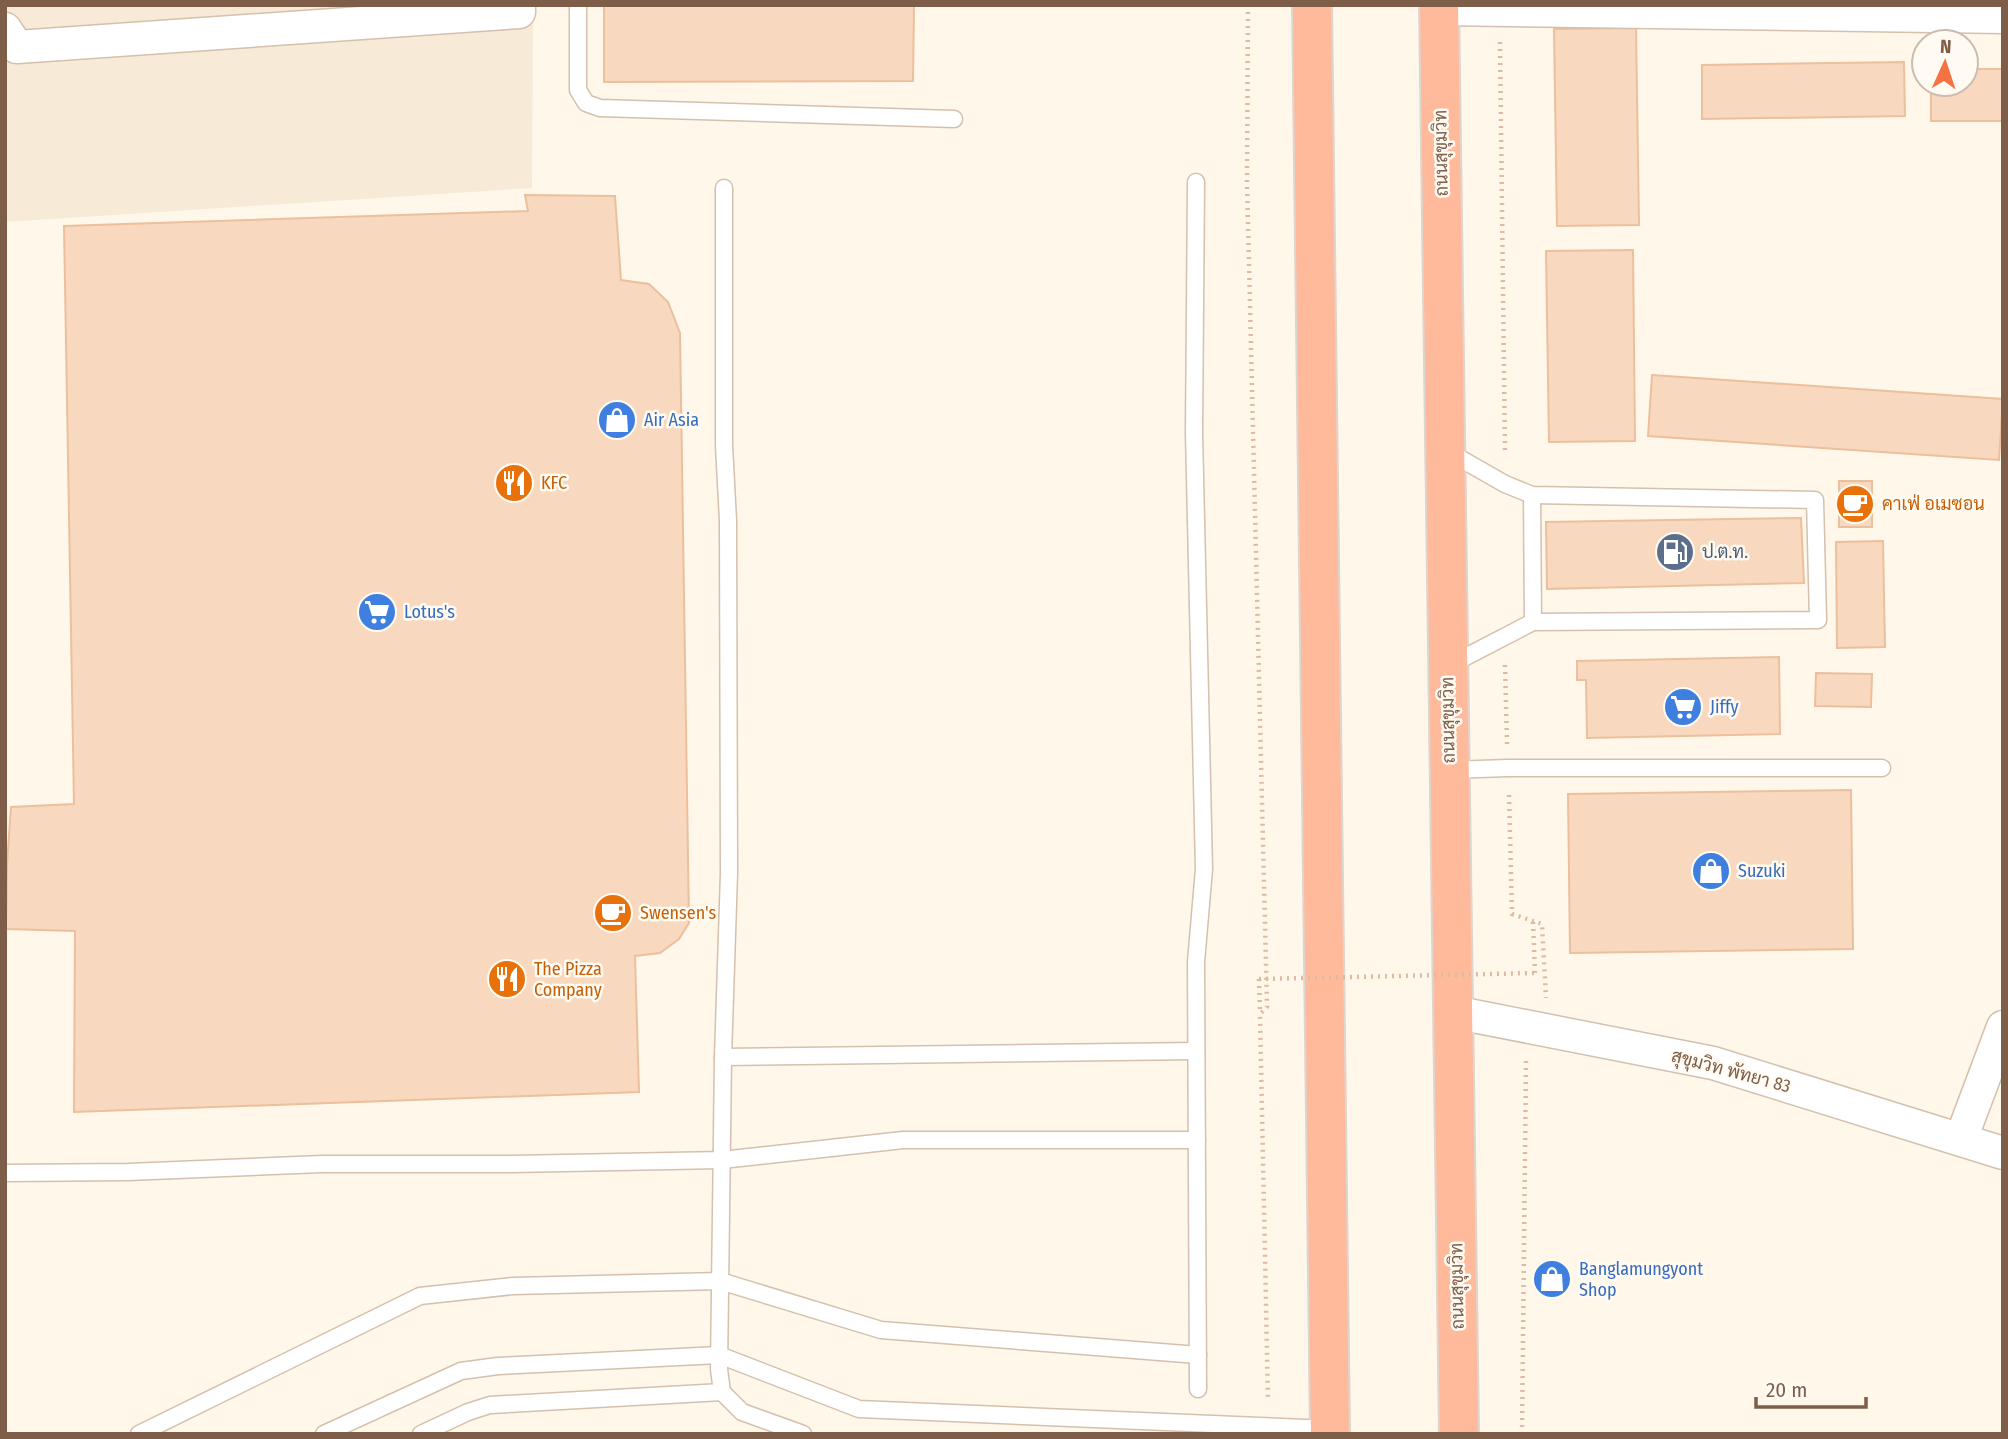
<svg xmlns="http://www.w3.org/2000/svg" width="2008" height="1439" viewBox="0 0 2008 1439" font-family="'Fira Sans Condensed',Sarabun,sans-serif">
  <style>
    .residential { fill: #f7ead7 }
    .building { fill: #f8d8be; stroke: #ecbf9d; stroke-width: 2 }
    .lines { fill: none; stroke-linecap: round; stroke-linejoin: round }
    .lane-casing { stroke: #d4c0ad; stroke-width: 19 }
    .street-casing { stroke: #d4c0ad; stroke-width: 35 }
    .highway-casing { stroke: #ddd5d0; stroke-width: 42 }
    .path { stroke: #debba0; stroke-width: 4.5; stroke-dasharray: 2 5; stroke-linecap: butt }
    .lane { stroke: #fff; stroke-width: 16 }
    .street { stroke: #fff; stroke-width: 32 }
    .highway { stroke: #ffba9b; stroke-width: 38 }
    .path-bridge { stroke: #debba0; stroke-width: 4.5; stroke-dasharray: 2 5; stroke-linecap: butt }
    .labels { text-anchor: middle; stroke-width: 5; stroke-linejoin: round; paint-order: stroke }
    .street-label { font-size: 18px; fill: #7e5e49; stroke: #fffbf3 }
    .shop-label { font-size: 18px; fill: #366cbe; stroke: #fffbf3; text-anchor: start }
    .food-label { font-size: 18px; fill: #c56008; stroke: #fffbf3; text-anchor: start }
    .service-label { font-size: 18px; fill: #4e5e75; stroke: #fffbf3; text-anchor: start }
  </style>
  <rect width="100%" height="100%" fill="#fff8ea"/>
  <path class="residential" d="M 5,5 L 533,5 L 532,188 L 5,222 Z"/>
  <g class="building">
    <path d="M 604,5 L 914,5 L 913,81 L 604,82 Z"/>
    <path d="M 1636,28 L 1639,225 L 1557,226 L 1554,29 Z"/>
    <path d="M 1904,62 L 1905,116 L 1702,119 L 1702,65 Z"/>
    <path d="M 1966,69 L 2003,69 L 2003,121 L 1931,121 L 1931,84 L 1966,84 Z"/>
    <path d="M 525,195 L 615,196 L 621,280 L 649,284 L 668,302 L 680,333 L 689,923 L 679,939 L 660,953 L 635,956 L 639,1092 L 74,1112 L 75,931 L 6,929 L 7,864 L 11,807 L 74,804 L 64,226 L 528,211 Z"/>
    <path d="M 1633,250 L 1635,441 L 1549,442 L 1546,251 Z"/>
    <path d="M 1652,375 L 2003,399 L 1999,460 L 1648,436 Z"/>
    <rect x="1839" y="481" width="33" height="46"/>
    <path d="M 1801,518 L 1804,583 L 1547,589 L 1546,522 Z"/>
    <path d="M 1883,541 L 1885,647 L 1837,648 L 1836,542 Z"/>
    <path d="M 1779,657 L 1780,734 L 1587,738 L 1586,680 L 1577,680 L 1577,661 Z"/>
    <path d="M 1816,673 L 1872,674 L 1871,707 L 1815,706 Z"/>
    <path d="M 1851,790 L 1853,949 L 1570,953 L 1568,794 Z"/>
  </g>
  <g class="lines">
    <defs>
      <g id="lane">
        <path d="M 578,5 L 578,90 L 586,103 L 600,108 L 954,119"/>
        <path d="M 1196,182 L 1194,433 L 1204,869 L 1196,962 L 1198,1389"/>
        <path d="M 724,188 L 724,445 L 728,521 L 729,873 L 723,1057 L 719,1369 L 722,1392 L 742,1412 L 803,1434"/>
        <path d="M 1447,451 L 1505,484 L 1532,495 L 1815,500 L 1818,620 L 1533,622 L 1450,665"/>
        <path d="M 1532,495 L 1533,622"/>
        <path d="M 1449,770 L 1508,768 L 1882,768"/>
        <path d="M 723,1057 L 1196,1051"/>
        <path d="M 5,1173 L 128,1172 L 322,1164 L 512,1164 L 722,1160 L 903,1140 L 1197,1140"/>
        <path d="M 139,1434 L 420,1296 L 513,1286 L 720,1281 L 881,1330 L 1198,1355"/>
        <path d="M 324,1434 L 461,1371 L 498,1366 L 719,1355 L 859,1409 L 1330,1429"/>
        <path d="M 421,1434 L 468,1412 L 490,1405 L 722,1392"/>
      </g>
      <g id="street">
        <path d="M 1439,9 L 2003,17"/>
        <path d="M 5,29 L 17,47 L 519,12 L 519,5"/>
        <path d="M 1453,1012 L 1713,1063 L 2003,1153"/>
        <path d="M 1961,1139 L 2003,1027"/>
      </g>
      <g id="highway">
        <path d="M 1312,5 L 1330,1434"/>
        <path d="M 1439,5 L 1459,1434"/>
      </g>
    </defs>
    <use href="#lane" class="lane-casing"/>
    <use href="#street" class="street-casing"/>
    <use href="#highway" class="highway-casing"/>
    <g class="path">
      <path d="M 1248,5 L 1247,182 L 1267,1007 L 1260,1014 L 1268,1401"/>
      <path d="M 1500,42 L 1505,453"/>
      <path d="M 1505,665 L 1507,744"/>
      <path d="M 1509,795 L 1512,914 L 1542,924 L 1546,998"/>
      <path d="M 1533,922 L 1535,973"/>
      <path d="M 1259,979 L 1260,1013"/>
      <path d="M 1522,1434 L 1526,1060"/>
    </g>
    <use href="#lane" class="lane"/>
    <use href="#street" class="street"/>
    <use href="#highway" class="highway"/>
    <path class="path-bridge" d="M 1259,979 L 1535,973"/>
  </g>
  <defs>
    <symbol id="shop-disc" viewBox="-11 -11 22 22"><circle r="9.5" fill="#3f7fe0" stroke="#fffbf3"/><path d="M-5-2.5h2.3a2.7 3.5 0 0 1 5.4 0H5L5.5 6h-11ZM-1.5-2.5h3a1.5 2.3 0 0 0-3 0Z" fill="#fff"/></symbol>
    <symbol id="restaurant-disc" viewBox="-11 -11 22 22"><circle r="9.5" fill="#e8710a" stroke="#fffbf3"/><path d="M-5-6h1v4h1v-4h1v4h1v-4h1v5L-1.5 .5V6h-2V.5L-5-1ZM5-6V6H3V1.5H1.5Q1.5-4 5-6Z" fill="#fff"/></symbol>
    <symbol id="cafe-disc" viewBox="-11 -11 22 22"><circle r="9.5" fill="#e8710a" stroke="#fffbf3"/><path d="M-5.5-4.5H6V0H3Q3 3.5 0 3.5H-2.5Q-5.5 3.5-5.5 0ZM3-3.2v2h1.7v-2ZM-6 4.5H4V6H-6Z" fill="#fff"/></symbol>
    <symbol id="fuel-disc" viewBox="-11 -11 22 22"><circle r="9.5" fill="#5c6f8a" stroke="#fffbf3"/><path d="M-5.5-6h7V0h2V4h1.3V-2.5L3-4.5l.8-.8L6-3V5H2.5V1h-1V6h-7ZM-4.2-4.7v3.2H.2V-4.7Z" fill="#fff"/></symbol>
    <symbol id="supermarket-disc" viewBox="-11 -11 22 22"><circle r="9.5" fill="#3f7fe0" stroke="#fffbf3"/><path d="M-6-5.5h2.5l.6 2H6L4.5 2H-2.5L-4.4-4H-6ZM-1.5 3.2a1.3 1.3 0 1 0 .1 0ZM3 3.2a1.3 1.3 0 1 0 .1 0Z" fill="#fff"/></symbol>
  </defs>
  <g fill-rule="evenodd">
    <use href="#shop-disc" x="595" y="398" width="44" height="44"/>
    <use href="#restaurant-disc" x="492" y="461" width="44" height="44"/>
    <use href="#cafe-disc" x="1833" y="482" width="44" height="44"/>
    <use href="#fuel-disc" x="1653" y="530" width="44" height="44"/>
    <use href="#supermarket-disc" x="355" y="590" width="44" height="44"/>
    <use href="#supermarket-disc" x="1661" y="685" width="44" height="44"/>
    <use href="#shop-disc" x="1689" y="849" width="44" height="44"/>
    <use href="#cafe-disc" x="591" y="891" width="44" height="44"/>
    <use href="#restaurant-disc" x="485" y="957" width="44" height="44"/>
    <use href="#shop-disc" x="1530" y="1257" width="44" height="44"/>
  </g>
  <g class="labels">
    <g class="street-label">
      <text transform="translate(1441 153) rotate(-91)" y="6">ถนนสุขุมวิท</text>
      <text transform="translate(1448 720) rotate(-91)" y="6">ถนนสุขุมวิท</text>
      <text transform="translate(1731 1071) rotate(15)" y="6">สุขุมวิท พัทยา 83</text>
      <text transform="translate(1457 1286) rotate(-91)" y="6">ถนนสุขุมวิท</text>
    </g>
    <g class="shop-label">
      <text x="644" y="426">Air Asia</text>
      <text x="404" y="618">Lotus's</text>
      <text x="1710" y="713">Jiffy</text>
      <text x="1738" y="877">Suzuki</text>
      <text x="1579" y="1275">Banglamungyont<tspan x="1579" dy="21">Shop</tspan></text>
    </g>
    <g class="food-label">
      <text x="541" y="489">KFC</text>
      <text x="1882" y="510">คาเฟ่ อเมซอน</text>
      <text x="640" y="919">Swensen's</text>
      <text x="534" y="975">The Pizza<tspan x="534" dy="21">Company</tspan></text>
    </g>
    <g class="service-label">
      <text x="1702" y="558">ป.ต.ท.</text>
    </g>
  </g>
  <rect width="2008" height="1439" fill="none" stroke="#7e5e49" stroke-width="14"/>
  <g transform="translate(1945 63) rotate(3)"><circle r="33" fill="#fffbf3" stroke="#cbbcaf" stroke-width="2"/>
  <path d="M0-5L12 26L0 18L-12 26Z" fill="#f57343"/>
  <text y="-10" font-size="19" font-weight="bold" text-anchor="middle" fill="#7e5e49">N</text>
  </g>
  <path d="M1756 1397v10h110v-10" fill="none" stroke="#7e5e49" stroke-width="3.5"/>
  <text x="1766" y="1397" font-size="21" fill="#7e5e49" stroke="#fffbf3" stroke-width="5" paint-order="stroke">20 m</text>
</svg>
